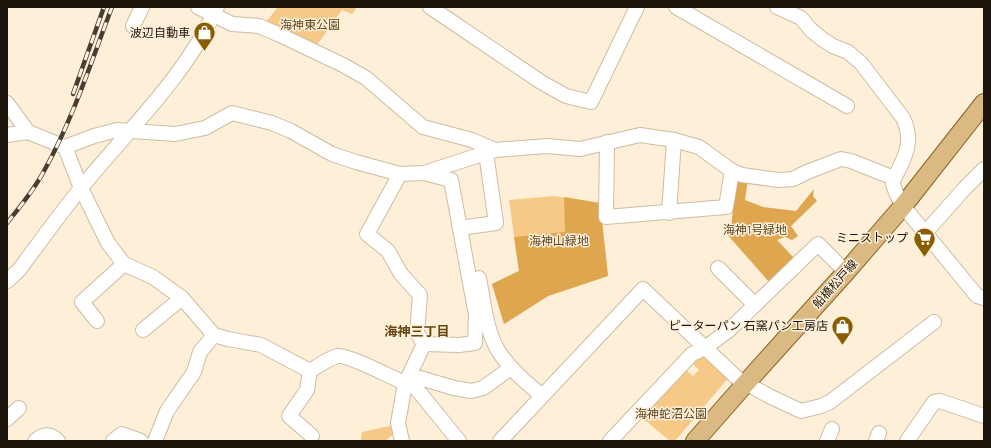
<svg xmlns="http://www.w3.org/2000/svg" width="991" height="448" viewBox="0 0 991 448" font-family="Barlow,'Noto Sans JP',sans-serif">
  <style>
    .green { fill: #f7c987 }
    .forest { fill: #dea64e }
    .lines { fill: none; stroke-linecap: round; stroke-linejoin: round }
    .minor-casing { stroke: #cebca2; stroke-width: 16 }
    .major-casing { stroke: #886222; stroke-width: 20 }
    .minor { stroke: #fff; stroke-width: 14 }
    .major { stroke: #dab982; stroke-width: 18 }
    .rail-casing { stroke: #463e32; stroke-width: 4.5 }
    .rail { stroke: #feefd9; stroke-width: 3; stroke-dasharray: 9; stroke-linecap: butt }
    .labels { text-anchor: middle; stroke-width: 3; stroke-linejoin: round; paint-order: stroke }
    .park-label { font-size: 12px; fill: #5e4622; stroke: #feefd9 }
    .poi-label { font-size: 12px; fill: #1c150c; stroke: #feefd9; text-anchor: end }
    .street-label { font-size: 12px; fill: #1c150c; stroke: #feefd9 }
    .neighbourhood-label { font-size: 13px; font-weight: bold; fill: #664710; stroke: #feefd9 }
  </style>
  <rect width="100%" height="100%" fill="#feefd9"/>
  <g class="green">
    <path d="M 278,7 L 357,7 L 352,14 L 342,10 L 314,49 L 284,29 L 266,22 Z"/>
    <path d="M 554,196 L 600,203 L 608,276 L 548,296 L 504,324 L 492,284 L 519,271 L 509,200 Z"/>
    <path d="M 705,354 L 729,377 L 675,441 L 670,441 L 640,416 L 685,369 L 693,376 L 699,370 L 692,363 L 698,355 Z"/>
    <path d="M 394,425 L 395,433 L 385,441 L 361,441 L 362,432 Z"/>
  </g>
  <g class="forest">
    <path d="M 743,179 L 748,179 L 745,200 L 763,207 L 796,211 L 814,189 L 813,196 L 817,201 L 791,226 L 798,236 L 792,240 L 785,237 L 777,240 L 795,259 L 770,283 L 725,232 L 731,231 L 735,184 Z"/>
    <path d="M 564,197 L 600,203 L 608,276 L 548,296 L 504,324 L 492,284 L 519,271 L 514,237 L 565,232 Z"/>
  </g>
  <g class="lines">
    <defs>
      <g id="minor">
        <path d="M 198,7 L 232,24 L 259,26 L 280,35 L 343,65 L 366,78 L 423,127 L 472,140 L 495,150"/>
        <path d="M 430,7 L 541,82 L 566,96 L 591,102 L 637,7"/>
        <path d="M 676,7 L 847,106"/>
        <path d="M 777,7 L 801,18 L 811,30 L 822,39 L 833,46 L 848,52 L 861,63 L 903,118 C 912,137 908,151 899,169 C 897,173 893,178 893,183 C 894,191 899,199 903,206 L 977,296 L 984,298"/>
        <path d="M 133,26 L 142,7"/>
        <path d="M 7,103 L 28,132 L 65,147 L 94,136 L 117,130 L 175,134 L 205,128 L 232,113 L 272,123 L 291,131 L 332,154 L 356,162 L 400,174 L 424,173 L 451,180 L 476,315 L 475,343 L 459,345 L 424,344"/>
        <path d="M 7,135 L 28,132"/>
        <path d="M 607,142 L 606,217 L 726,207 L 732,171"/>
        <path d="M 65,147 L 81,188 L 108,243 L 124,264 L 153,277 L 182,298 L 214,335 L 228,339 L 261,345 L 310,371 C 316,367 331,358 337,356 C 349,354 399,382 415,387 L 459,441"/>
        <path d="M 424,173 L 495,150 L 547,146 L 580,149 L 640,135 L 674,140 L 699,147 L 732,171 L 742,175 L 778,180 L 793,179 L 807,172 L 841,159 L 851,161 L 894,178"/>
        <path d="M 400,174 L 367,234 L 388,251 L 401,274 L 420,295 L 417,333 L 424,344 L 405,384 L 398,423 L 402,441"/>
        <path d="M 669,213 L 674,140"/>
        <path d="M 460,228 L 496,223 L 486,153"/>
        <path d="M 925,233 L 965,188 L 984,169"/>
        <path d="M 718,268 L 755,305"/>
        <path d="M 479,278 C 484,303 486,334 501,355 C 512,371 527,383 542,396"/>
        <path d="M 7,281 L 19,270 C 39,243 59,215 81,188 C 127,131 187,75 217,7"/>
        <path d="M 97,321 L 82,302 L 124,264"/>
        <path d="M 143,330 L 182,298"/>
        <path d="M 310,371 L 307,390 L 289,416 L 312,436"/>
        <path d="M 405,384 L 420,378 L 454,388 L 471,391 L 483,388 L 511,368"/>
        <path d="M 7,419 L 19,408"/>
        <path d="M 35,441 C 43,434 50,433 58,441"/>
        <path d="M 113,441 L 122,434 L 141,441"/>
        <path d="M 155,441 L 167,411 L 194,372 L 200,352 L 214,335"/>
        <path d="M 500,441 L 643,289 L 737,378 L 769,396 L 801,411 L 821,406 L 830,402 L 934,322"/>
        <path d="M 610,441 L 692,354 L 705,348 L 729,330 L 818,244 L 846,272"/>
        <path d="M 827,441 L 832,429"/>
        <path d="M 876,441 L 879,433"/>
        <path d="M 907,441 L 934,402 L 940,401 L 984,416"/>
      </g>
      <path id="major" d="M 695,441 L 746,383 L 846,272 L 903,206 L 984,103"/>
    </defs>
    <use href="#minor" class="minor-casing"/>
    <use href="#major" class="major-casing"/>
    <use href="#minor" class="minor"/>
    <use href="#major" class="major"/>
    <defs>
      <g id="rail">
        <path d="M 73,94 L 104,7"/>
        <path d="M 7,223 C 20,207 34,190 44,171 C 73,119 91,62 112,7"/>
      </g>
    </defs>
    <use href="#rail" class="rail-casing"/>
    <use href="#rail" class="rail"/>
  </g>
  <defs>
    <symbol id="shop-pin" viewBox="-11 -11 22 30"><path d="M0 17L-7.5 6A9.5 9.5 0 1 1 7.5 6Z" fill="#8a5d00" stroke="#feefd9"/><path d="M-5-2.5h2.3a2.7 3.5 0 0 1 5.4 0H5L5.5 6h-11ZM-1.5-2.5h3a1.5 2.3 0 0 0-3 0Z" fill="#fff"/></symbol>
    <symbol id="supermarket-pin" viewBox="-11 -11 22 30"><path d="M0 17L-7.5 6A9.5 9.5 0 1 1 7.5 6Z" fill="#8a5d00" stroke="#feefd9"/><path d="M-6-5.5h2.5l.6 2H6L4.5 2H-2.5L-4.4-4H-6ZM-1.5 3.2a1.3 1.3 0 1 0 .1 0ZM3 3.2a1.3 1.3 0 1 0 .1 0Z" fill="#fff"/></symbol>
  </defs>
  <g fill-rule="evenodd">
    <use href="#shop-pin" x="192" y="20" width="25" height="34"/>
    <use href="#supermarket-pin" x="912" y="226" width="25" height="34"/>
    <use href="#shop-pin" x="830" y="314" width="25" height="34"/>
  </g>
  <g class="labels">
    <g class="park-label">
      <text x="310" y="29">海神東公園</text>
      <text x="755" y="234">海神1号緑地</text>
      <text x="559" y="245">海神山緑地</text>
      <text x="671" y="418">海神蛇沼公園</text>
    </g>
    <g class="poi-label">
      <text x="190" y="37">波辺自動車</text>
      <text x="908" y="242">ミニストップ</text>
      <text x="828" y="330">ピーターパン 石窯パン工房店</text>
    </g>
    <g class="street-label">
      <text transform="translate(835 284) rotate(-48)" y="4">船橋松戸線</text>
    </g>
    <g class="neighbourhood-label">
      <text x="417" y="336">海神三丁目</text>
    </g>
  </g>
  <rect width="991" height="448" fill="none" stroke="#1c150c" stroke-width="16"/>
</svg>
